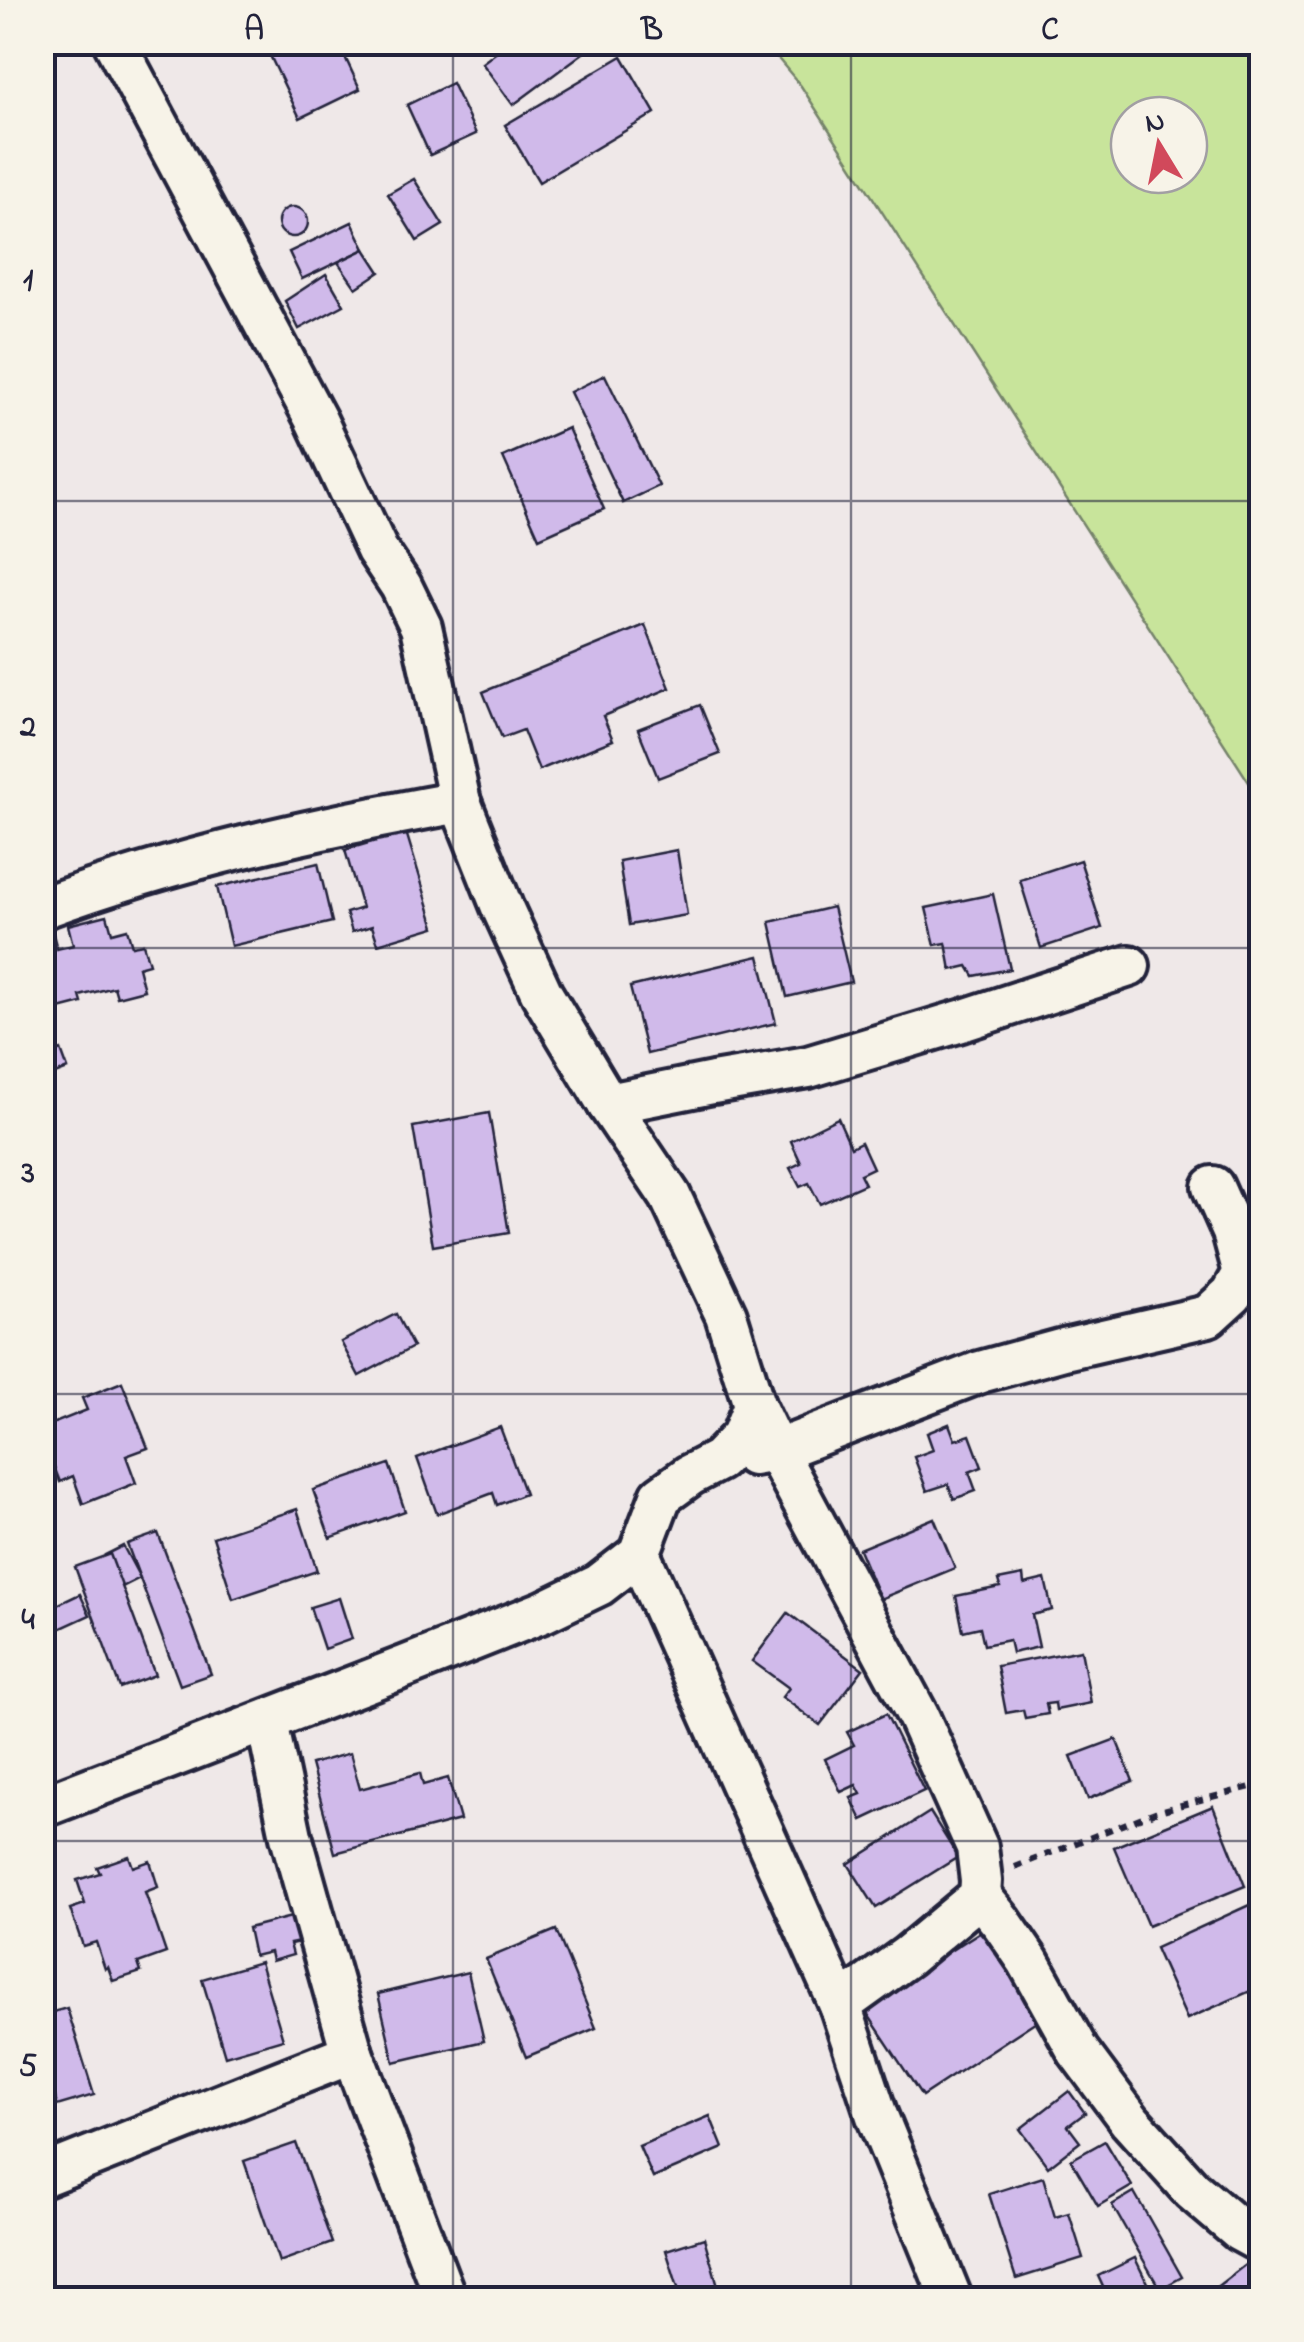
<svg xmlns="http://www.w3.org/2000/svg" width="1304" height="2342" viewBox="0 0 1304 2342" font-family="'Indie Flower',sans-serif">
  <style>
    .green { fill: #c8e49b; stroke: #75836b; stroke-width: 2.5; fill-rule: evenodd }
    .building { fill: #d0baea; stroke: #22223b; stroke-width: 2.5 }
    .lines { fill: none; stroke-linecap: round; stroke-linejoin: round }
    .street-casing { stroke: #22223b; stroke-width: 48 }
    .path { stroke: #22223b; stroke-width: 6; stroke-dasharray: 8 8; stroke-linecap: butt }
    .street { stroke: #f7f3e8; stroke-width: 40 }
    .grid { fill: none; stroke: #22223b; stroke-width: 2.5; stroke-opacity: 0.55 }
    .neatline { fill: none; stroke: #22223b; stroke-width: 4 }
    .grid-label { font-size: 32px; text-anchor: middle; font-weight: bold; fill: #22223b }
  </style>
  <rect width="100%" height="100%" fill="#efe8e8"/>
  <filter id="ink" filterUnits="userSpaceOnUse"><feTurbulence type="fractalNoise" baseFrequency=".01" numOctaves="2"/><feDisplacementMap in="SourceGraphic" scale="20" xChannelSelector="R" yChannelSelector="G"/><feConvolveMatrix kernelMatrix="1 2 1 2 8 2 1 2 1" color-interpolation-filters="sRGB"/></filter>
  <g filter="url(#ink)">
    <path class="green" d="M 765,43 L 1261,43 L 1261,801 L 801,86 ZM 1129,115 L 1189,115 L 1189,175 L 1129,175 Z"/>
    <g class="building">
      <path d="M 271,42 L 338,42 L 360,89 L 300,118 L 265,45 Z"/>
      <path d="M 510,42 L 592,42 L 594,45 L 513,105 L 482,63 Z"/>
      <path d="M 622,56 L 655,113 L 539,182 L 505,125 Z"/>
      <path d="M 452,83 L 476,134 L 430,155 L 407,105 Z"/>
      <path d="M 414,179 L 443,225 L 417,241 L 388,194 Z"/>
      <circle cx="293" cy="222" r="15"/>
      <path d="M 352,222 L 365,249 L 302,279 L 289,252 Z"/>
      <path d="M 365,249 L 380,272 L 356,288 L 338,262 Z"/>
      <path d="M 326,274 L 344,305 L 299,329 L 285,301 Z"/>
      <path d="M 605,375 L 659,486 L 623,503 L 570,392 Z"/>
      <path d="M 568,428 L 604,509 L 539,538 L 503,457 Z"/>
      <path d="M 645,625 L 670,688 L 603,716 L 613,740 L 539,770 L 523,730 L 502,738 L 483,692 Z"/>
      <path d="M 700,705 L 720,754 L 658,778 L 638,729 Z"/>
      <path d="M 406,832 L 435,927 L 378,944 L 372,926 L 352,932 L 346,913 L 362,908 L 345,850 Z"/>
      <path d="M 677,850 L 687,915 L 629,925 L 619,861 Z"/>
      <path d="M 1080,860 L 1102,928 L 1041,948 L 1020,880 Z"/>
      <path d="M 318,863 L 332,922 L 231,946 L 217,887 Z"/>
      <path d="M 993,894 L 1010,969 L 974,976 L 968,966 L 951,970 L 946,943 L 935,945 L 926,908 Z"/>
      <path d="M 833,907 L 851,982 L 787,997 L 770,922 Z"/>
      <path d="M 107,915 L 112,933 L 127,929 L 132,946 L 143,944 L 149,964 L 138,967 L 144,990 L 117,997 L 114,987 L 80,996 L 82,1003 L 44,1013 L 42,936 L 53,934 L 57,949 L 73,945 L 68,925 Z"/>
      <path d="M 759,956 L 776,1023 L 647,1054 L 630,987 Z"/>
      <path d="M 61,1050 L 68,1069 L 42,1079 L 42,1057 Z"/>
      <path d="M 489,1113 L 509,1233 L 433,1246 L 413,1127 Z"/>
      <path d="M 838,1118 L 851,1147 L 861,1142 L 873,1168 L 860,1174 L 865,1184 L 820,1204 L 809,1183 L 800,1187 L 790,1168 L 801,1163 L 791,1141 Z"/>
      <path d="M 1262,1119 L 1262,1146 L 1250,1126 Z"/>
      <path d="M 1262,1203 L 1262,1247 L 1241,1216 Z"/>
      <path d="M 396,1314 L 413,1347 L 359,1376 L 341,1342 Z"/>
      <path d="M 122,1382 L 148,1448 L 126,1456 L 136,1483 L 83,1504 L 73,1476 L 60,1482 L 42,1436 L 42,1428 L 87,1410 L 82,1398 Z"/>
      <path d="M 949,1424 L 955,1440 L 970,1435 L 982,1467 L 969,1472 L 976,1491 L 954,1499 L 948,1484 L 927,1491 L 914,1457 L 933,1450 L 927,1433 Z"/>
      <path d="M 500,1427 L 525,1494 L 497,1505 L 493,1493 L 437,1514 L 417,1458 Z"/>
      <path d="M 389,1464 L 405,1511 L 330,1538 L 313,1490 Z"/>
      <path d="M 297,1509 L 317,1571 L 233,1599 L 213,1537 Z"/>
      <path d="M 934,1518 L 955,1568 L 880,1599 L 859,1549 Z"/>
      <path d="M 158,1533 L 211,1674 L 180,1685 L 127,1544 Z"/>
      <path d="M 123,1546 L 140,1578 L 122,1587 L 105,1555 Z"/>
      <path d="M 110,1554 L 155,1675 L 120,1688 L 75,1567 Z"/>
      <path d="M 42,1569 L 52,1593 L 42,1597 Z"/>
      <path d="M 1023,1575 L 1024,1584 L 1045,1579 L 1052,1610 L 1032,1615 L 1039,1647 L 1012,1653 L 1009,1640 L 984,1645 L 980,1627 L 963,1631 L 956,1596 L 1000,1587 L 998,1580 Z"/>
      <path d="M 80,1594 L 90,1615 L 42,1637 L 42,1612 Z"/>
      <path d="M 339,1598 L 352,1639 L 324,1649 L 310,1607 Z"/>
      <path d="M 788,1613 L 863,1669 L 820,1725 L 782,1697 L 789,1688 L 752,1661 Z"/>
      <path d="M 1081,1650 L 1091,1703 L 1056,1710 L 1055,1703 L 1046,1704 L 1048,1714 L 1025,1718 L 1023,1710 L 1006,1713 L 997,1666 Z"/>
      <path d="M 886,1714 L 924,1791 L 862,1820 L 851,1798 L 861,1794 L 856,1785 L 841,1792 L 825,1759 L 854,1745 L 847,1732 Z"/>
      <path d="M 1116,1739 L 1133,1781 L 1088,1799 L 1071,1756 Z"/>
      <path d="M 350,1753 L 360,1789 L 420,1773 L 423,1785 L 448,1778 L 460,1820 L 335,1853 L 311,1764 Z"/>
      <path d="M 1213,1806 L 1245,1886 L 1148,1926 L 1114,1847 Z"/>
      <path d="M 930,1812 L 958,1857 L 876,1908 L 848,1864 Z"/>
      <path d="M 129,1856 L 133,1867 L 150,1861 L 158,1887 L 145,1892 L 166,1953 L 138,1963 L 141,1972 L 113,1981 L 108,1967 L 105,1969 L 96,1942 L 83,1946 L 70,1909 L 85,1904 L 77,1880 L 100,1873 L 97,1867 Z"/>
      <path d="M 1258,1901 L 1262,1909 L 1262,1986 L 1187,2019 L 1155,1948 Z"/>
      <path d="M 303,1914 L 309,1940 L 290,1944 L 293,1955 L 272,1961 L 270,1952 L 254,1956 L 248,1928 Z"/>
      <path d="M 989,1926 L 1047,2014 L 922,2096 L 863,2007 Z"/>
      <path d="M 556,1930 L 596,2028 L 526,2057 L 486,1959 Z"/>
      <path d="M 260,1962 L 283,2039 L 225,2056 L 202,1979 Z"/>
      <path d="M 468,1972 L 484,2041 L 394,2062 L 378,1994 Z"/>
      <path d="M 67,2008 L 94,2095 L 57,2106 L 55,2096 L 42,2100 L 42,2015 Z"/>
      <path d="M 1069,2091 L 1085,2113 L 1068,2126 L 1080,2142 L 1048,2167 L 1020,2129 Z"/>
      <path d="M 710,2116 L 723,2148 L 653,2178 L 639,2146 Z"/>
      <path d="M 1105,2141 L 1132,2186 L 1098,2206 L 1071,2160 Z"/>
      <path d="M 296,2143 L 332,2243 L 279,2262 L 244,2161 Z"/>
      <path d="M 1043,2177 L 1055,2217 L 1069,2213 L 1083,2258 L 1016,2279 L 989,2194 Z"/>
      <path d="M 1134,2192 L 1182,2277 L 1160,2289 L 1112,2205 Z"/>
      <path d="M 704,2238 L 722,2299 L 682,2300 L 666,2250 Z"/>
      <path d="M 1135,2258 L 1148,2285 L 1117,2300 L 1109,2300 L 1098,2276 Z"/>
      <path d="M 1254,2258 L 1262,2268 L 1262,2300 L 1210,2300 L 1206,2295 Z"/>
      <path d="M 620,2292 L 623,2300 L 597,2300 Z"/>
    </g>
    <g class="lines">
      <defs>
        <g id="street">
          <path d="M 42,908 C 177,858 319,827 460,802"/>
          <path d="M 608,1104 L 713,1083 L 808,1067 L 961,1021 L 1129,966"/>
          <path d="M 754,1405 L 776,1451 L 918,1716 L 977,1847 L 981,1881 L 980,1896 L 908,1956 L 840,2005"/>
          <path d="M 753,1455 L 776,1451 L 980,1372 L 1064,1349 L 1208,1316 L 1232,1294 L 1244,1273 L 1233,1232 L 1213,1187"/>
          <path d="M 639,1554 L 840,2005 L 877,2116 L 952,2300"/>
          <path d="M 267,1722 L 291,1836 L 352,2053 L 446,2300"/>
          <path d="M 42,1807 L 407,1666 L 543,1612 L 599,1585 L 639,1554 L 661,1496 L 690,1475 L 719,1460 L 742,1436 L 754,1405 L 726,1315 L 670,1196 L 608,1104 L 542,994 L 502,907 L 460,802 L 421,627 L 401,586 L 377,550 L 316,420 L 114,42"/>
          <path d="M 980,1896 L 1002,1923 L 1028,1961 L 1078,2051 L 1130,2121 L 1192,2190 L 1240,2231 L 1262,2243"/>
          <path d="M 42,2176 L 352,2053"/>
        </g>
      </defs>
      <use href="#street" class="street-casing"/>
      <path class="path" d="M 1015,1867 L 1155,1812 L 1262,1784"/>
      <use href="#street" class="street"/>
    </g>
  </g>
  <path class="grid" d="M 453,42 L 453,2300M 851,42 L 851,2300M 42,501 L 1262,501M 42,948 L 1262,948M 42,1394 L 1262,1394M 42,1841 L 1262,1841"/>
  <rect width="1304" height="2342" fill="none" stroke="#f7f3e8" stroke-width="110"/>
  <g transform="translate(1159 145) rotate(350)"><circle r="48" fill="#f7f3e8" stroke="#a29fa3" stroke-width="2.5"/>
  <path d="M0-8L18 38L0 25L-18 38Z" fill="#d1495b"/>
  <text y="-15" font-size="28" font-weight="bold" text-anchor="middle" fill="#22223b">N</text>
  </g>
  <rect x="55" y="55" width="1194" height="2232" class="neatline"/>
  <g class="grid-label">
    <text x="254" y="39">A</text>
    <text x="652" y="39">B</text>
    <text x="1050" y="39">C</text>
    <text x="28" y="290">1</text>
    <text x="28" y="736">2</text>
    <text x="28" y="1182">3</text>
    <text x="28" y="1629">4</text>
    <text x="28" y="2075">5</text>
  </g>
</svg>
